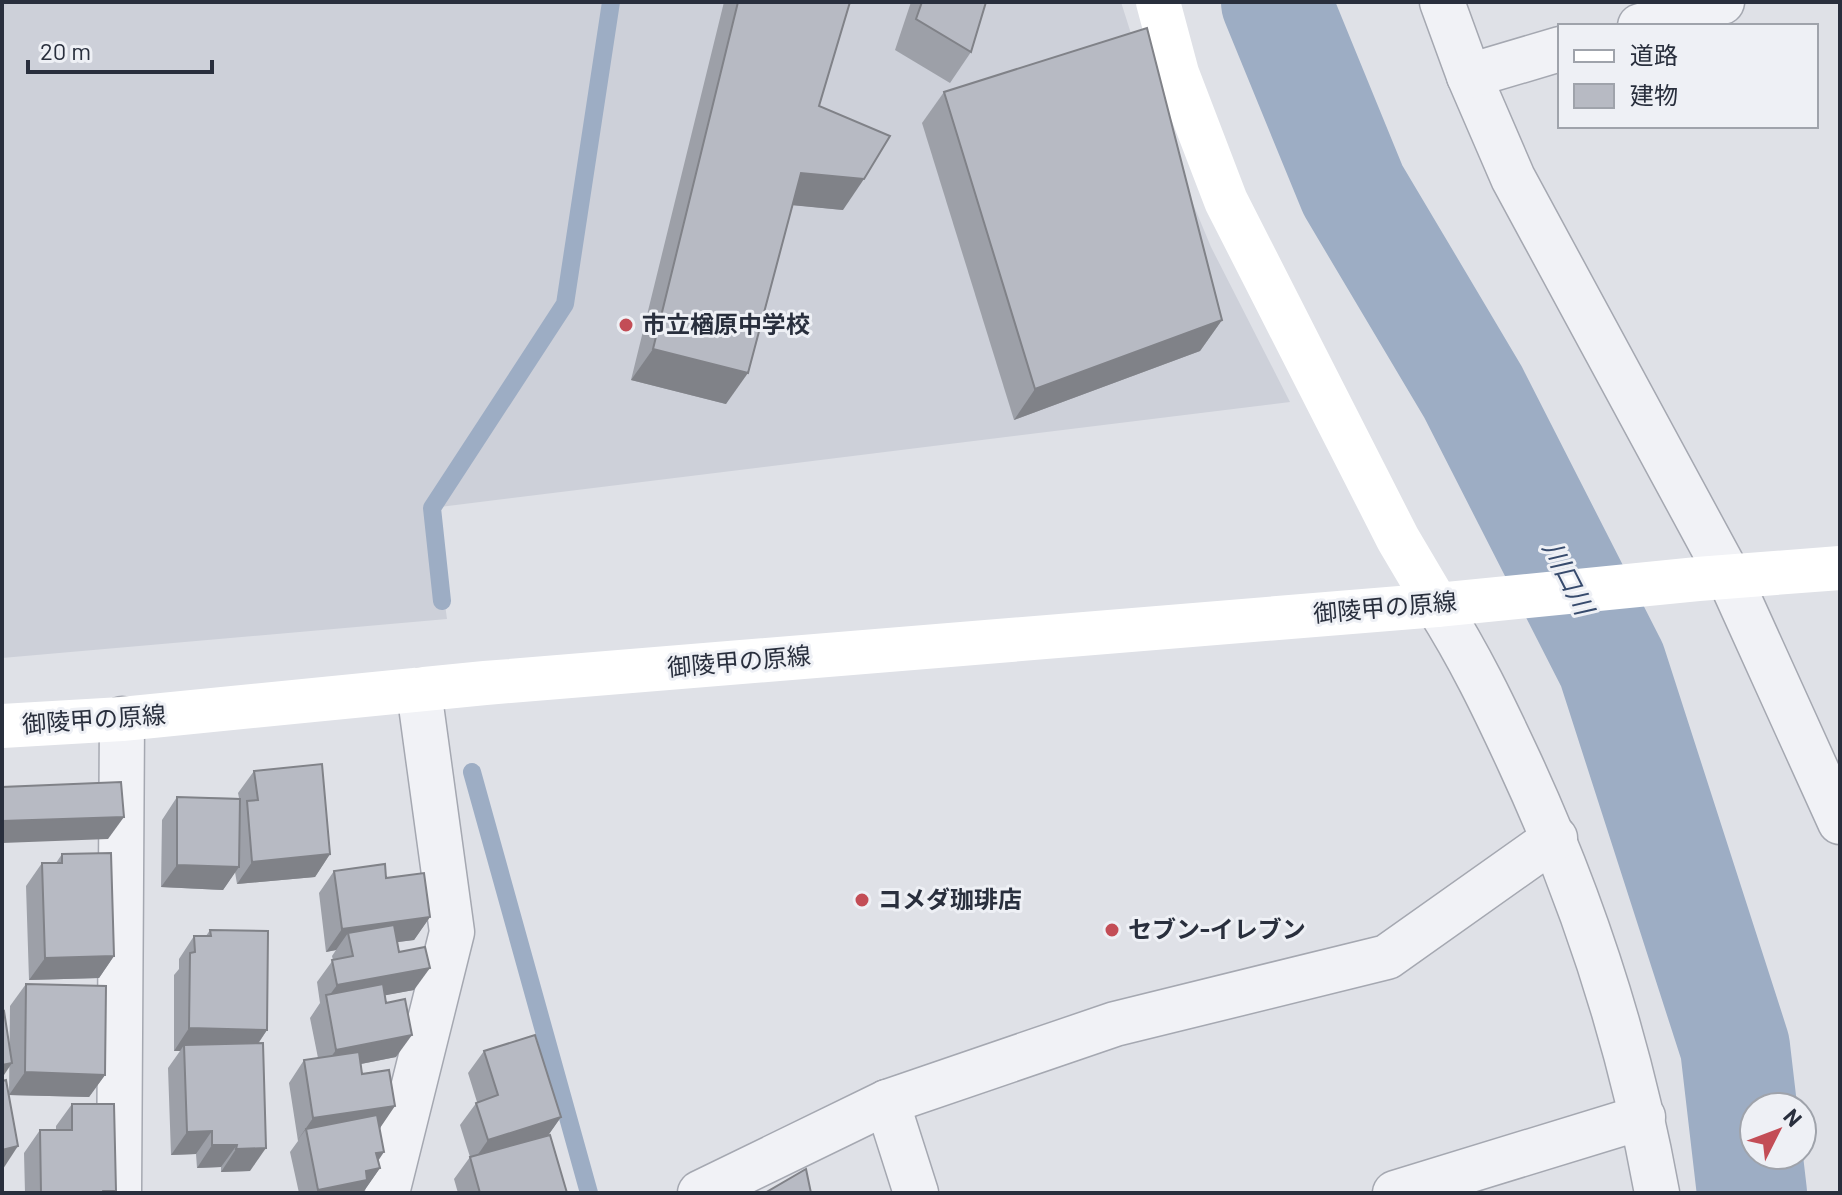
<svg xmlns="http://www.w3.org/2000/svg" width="1842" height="1195" viewBox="0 0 1842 1195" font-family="Barlow,'Noto Sans JP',sans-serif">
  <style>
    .built { fill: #cdd0d9 }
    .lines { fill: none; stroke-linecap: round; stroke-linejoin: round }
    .stream { stroke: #9dadc4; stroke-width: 18 }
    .river { stroke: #9dadc4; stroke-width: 110 }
    .street-casing { stroke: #a5a8b1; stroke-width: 47 }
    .street { stroke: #f1f2f6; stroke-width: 44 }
    .secondary { stroke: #fff; stroke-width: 44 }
    .wall { fill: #9da0a8 }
    .shaded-wall { fill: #808288 }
    .building { fill: #b7bac3; stroke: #808288; stroke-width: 2 }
    .poi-dot { fill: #c34d56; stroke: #eef0f5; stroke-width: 3 }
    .labels { text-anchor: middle; stroke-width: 6; stroke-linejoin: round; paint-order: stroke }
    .poi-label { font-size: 24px; font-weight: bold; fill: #292f3d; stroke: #eef0f5; text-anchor: start }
    .street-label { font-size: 24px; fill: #292f3d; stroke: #eef0f5 }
    .water-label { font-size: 26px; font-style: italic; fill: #374b6d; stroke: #eef0f5 }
  </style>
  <rect width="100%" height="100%" fill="#dfe1e7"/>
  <path class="built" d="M 2,2 L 1121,2 L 1159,122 L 1211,247 L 1290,402 L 432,508 L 447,619 L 2,658 Z"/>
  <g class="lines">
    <g class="stream">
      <path d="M 442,601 L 432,508 L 565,304 L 611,2"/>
      <path d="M 472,772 L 589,1193"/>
    </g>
    <path class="river" d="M 1276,2 L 1353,190 L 1473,392 L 1612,665 L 1735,1047 L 1752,1193"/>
    <defs>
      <g id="street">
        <path d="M 1442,2 L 1469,76 L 1513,178 L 1729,577 L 1840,822"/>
        <path d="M 1640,26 L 1722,2"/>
        <path d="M 1469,76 L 1560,49"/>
        <path d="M 1437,605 C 1470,657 1493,705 1519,761 C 1583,899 1630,1043 1657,1193"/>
        <path d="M 887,1102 L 916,1193"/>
        <path d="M 119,1193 L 122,719"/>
        <path d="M 387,1193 L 452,932 L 419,691"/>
        <path d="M 700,1193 L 887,1102 L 1115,1024 L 1387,957 L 1555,838"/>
        <path d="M 1395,1193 L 1643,1117"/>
      </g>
    </defs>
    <use href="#street" class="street-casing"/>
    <use href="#street" class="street"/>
    <g class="secondary">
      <path d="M 1158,2 L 1177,73 L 1226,201 L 1398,539 L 1437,605"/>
      <path d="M 2,726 L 122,719 L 485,683 L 1437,605 L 1698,579 L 1840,568"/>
    </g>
  </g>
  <g class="wall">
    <path d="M 724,2 L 850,2 L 819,106 L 843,210 L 793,205 L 726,404 L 631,380 Z"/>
    <path d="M 911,2 L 986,2 L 971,52 L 950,83 L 895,50 Z"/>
    <path d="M 944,92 L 1222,320 L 1200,351 L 1014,420 L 922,123 Z"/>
    <path d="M 254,771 L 330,854 L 315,877 L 237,884 L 235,872 L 223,890 L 161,887 L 162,820 L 177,797 L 239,798 L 238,793 Z"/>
    <path d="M 62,854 L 114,956 L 99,978 L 29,980 L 26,886 L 42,863 L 56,863 Z"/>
    <path d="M 334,871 L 386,878 L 430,917 L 414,940 L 397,942 L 399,952 L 414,990 L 385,995 L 396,1057 L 361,1064 L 362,1074 L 380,1128 L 378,1161 L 380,1168 L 364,1191 L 360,1191 L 359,1193 L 299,1193 L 290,1152 L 298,1141 L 289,1083 L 304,1060 L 318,1058 L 310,1018 L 320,1003 L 317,982 L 333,960 L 332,956 L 336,950 L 326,952 L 319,893 Z"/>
    <path d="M 210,930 L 267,1030 L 258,1044 L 250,1171 L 221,1172 L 221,1167 L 197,1168 L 196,1154 L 171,1155 L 168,1068 L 180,1051 L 174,1051 L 174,975 L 179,969 L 179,959 L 194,936 L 206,936 Z"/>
    <path d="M 26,984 L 105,1075 L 89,1097 L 9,1095 L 10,1006 Z"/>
    <path d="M 484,1051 L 561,1117 L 548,1135 L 567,1193 L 458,1193 L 454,1179 L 470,1157 L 460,1125 L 477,1102 L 468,1073 Z"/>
    <path d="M 72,1104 L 116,1191 L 114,1193 L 25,1193 L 24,1153 L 40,1130 L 56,1130 L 56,1126 Z"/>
  </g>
  <g class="shaded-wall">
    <path d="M 801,173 L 864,179 L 843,210 L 780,204 Z"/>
    <path d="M 1222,320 L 1200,351 L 1014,420 L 1035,389 Z"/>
    <path d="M 653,349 L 748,373 L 726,404 L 631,380 Z"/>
    <path d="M 124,817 L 108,839 L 2,843 L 2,821 Z"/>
    <path d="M 330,854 L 315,877 L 237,884 L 252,862 Z"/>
    <path d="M 177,865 L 239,867 L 223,890 L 161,887 Z"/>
    <path d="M 430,917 L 414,940 L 352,948 L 348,933 L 336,950 L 326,952 L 342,929 Z"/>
    <path d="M 114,956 L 99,978 L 29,980 L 45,958 Z"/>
    <path d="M 430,968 L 414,990 L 328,1006 L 326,1000 L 337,985 Z"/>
    <path d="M 189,1028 L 267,1030 L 252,1052 L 184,1045 L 180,1051 L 174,1051 Z"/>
    <path d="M 412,1035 L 396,1057 L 320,1072 L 336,1050 Z"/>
    <path d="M 12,1063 L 2,1078 L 2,1065 Z"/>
    <path d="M 25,1072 L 105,1075 L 89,1097 L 9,1095 Z"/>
    <path d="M 395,1106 L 380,1128 L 306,1129 L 297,1141 L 313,1118 Z"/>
    <path d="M 561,1117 L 545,1140 L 472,1163 L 488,1140 Z"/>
    <path d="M 212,1131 L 196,1154 L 171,1155 L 187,1132 Z"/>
    <path d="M 212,1145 L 237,1145 L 221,1167 L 197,1168 Z"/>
    <path d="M 18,1146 L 3,1169 L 2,1169 L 2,1150 Z"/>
    <path d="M 266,1148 L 250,1171 L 221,1172 L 236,1149 Z"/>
    <path d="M 384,1152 L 372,1170 L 380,1168 L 364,1191 L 360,1191 L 359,1193 L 316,1193 L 318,1190 L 376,1153 Z"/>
  </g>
  <g class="building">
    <path d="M 738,2 L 850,2 L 819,106 L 890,136 L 864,179 L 801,173 L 748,373 L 653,349 Z"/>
    <path d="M 922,2 L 986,2 L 971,52 L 916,19 Z"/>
    <path d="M 1147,28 L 1222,320 L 1035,389 L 944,92 Z"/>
    <path d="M 322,764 L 330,854 L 252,862 L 247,801 L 258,800 L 254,771 Z"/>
    <path d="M 121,782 L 124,817 L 2,821 L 2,787 Z"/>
    <path d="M 177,797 L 240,799 L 239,867 L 177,865 Z"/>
    <path d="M 111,853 L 114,956 L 45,958 L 42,863 L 62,863 L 62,854 Z"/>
    <path d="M 385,864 L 386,878 L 424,873 L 430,917 L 342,929 L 334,871 Z"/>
    <path d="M 394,925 L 399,952 L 425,947 L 430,968 L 337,985 L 332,960 L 353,956 L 348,933 Z"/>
    <path d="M 210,930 L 268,931 L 267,1030 L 189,1028 L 190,953 L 195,952 L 194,936 L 211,936 Z"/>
    <path d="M 26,984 L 106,986 L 105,1075 L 25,1072 Z"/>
    <path d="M 383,984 L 386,1003 L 405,999 L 412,1035 L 336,1050 L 326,995 Z"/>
    <path d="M 4,1011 L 12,1063 L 2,1065 L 2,1012 Z"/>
    <path d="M 535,1035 L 561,1117 L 488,1140 L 476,1103 L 498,1095 L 484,1051 Z"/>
    <path d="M 263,1043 L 266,1148 L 236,1149 L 237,1145 L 212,1145 L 212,1131 L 187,1132 L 184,1045 Z"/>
    <path d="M 359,1052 L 362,1074 L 389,1070 L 395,1106 L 313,1118 L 304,1060 Z"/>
    <path d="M 6,1080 L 18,1146 L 2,1150 L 2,1081 Z"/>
    <path d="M 72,1104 L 114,1104 L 116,1191 L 103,1191 L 102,1193 L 41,1193 L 40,1130 L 72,1130 Z"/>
    <path d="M 377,1115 L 384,1152 L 376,1153 L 380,1168 L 366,1171 L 367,1180 L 318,1190 L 306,1129 Z"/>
    <path d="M 550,1135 L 567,1193 L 480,1193 L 470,1157 Z"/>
    <path d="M 806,1169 L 811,1193 L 765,1193 Z"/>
  </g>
  <g class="poi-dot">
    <circle cx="626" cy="325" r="8"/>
    <circle cx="862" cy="900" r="8"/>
    <circle cx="1112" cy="930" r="8"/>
  </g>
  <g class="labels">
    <g class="poi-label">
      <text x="642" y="333">市立楢原中学校</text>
      <text x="878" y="908">コメダ珈琲店</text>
      <text x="1128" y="938">セブン-イレブン</text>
    </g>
    <g class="street-label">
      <text transform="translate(1385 608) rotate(-5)" y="8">御陵甲の原線</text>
      <text transform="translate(739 662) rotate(-5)" y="8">御陵甲の原線</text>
      <text transform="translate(94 720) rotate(-4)" y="8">御陵甲の原線</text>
    </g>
    <g class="water-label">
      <text transform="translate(1568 578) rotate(63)" y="9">川口川</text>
    </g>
  </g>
  <rect width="1842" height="1195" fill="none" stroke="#292f3d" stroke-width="8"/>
  <rect x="1558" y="24" width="260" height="104" fill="#eef0f5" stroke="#9fa3ab" stroke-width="2"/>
  <rect x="1574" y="50" width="40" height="12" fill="#ffffff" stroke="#9fa3ab" stroke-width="2"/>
  <text x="1630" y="64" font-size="24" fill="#292f3d">道路</text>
  <rect x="1574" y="84" width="40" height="24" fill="#b7bac3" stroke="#9fa3ab" stroke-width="2"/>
  <text x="1630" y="104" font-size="24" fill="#292f3d">建物</text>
  <g transform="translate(1778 1131) rotate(48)"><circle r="38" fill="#eef0f5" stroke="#9fa3ab" stroke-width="2"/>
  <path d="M0-6L14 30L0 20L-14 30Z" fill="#c34d56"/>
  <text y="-12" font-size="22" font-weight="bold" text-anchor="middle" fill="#292f3d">N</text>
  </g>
  <path d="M28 60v12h184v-12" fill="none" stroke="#292f3d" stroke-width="4"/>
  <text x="40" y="60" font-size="24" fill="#292f3d" stroke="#eef0f5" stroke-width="6" paint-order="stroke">20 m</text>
</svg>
